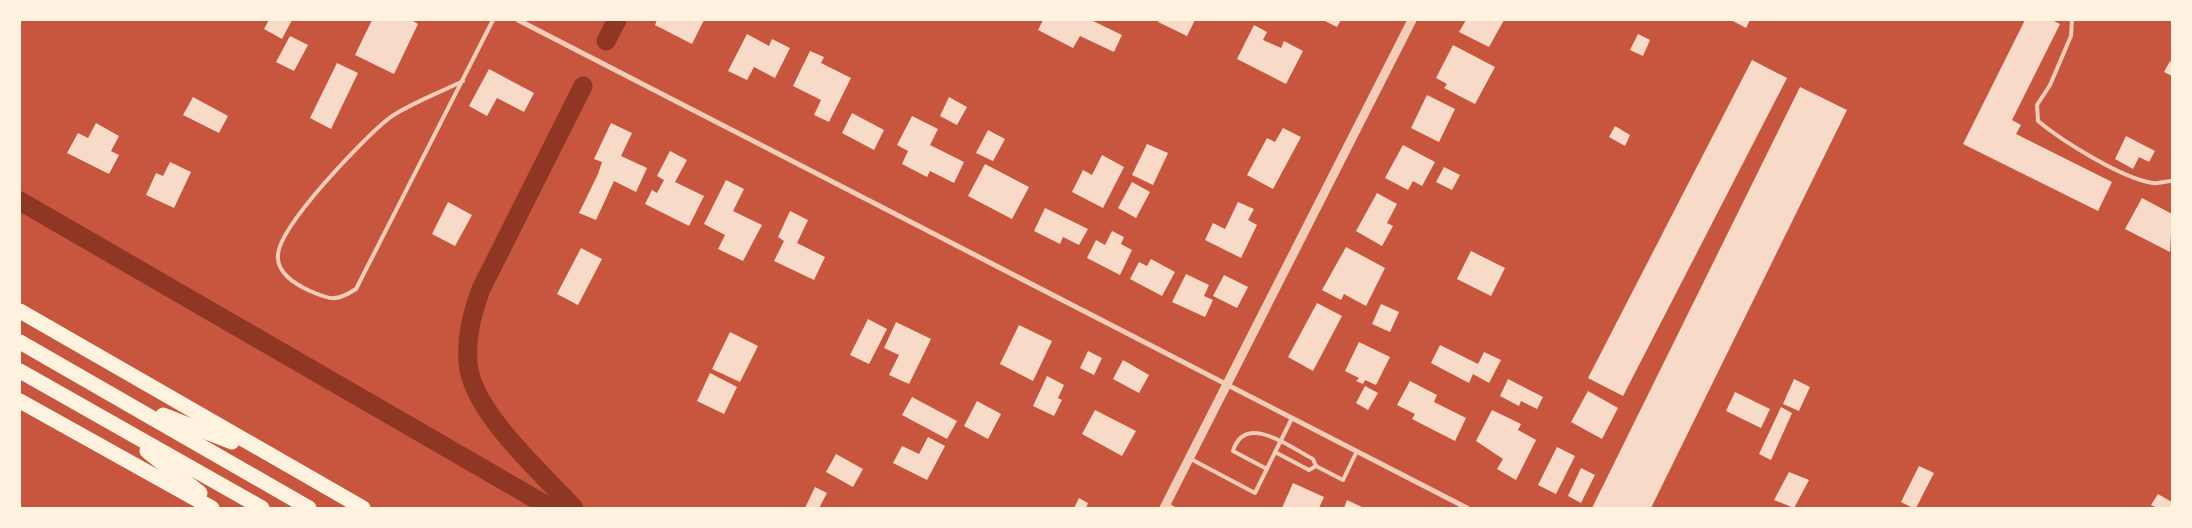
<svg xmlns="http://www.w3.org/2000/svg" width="2192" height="528" viewBox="0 0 2192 528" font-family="Arial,sans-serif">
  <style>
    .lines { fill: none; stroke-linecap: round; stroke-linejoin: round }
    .canal { stroke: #8f3625; stroke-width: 19 }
    .building { fill: #f7dbc8 }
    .service { stroke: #f1ccb7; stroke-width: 4 }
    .minor { stroke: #f1ccb7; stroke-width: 5 }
    .tertiary { stroke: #f1ccb7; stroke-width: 9 }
    .motorway { stroke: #fff3e0; stroke-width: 15 }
  </style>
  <rect width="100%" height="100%" fill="#c8553d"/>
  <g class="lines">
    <g class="canal">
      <path d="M 606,41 L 617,20"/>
      <path d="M 20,201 L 551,508"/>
      <path d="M 574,508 C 541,472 472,412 468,363 C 466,336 472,314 481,289 L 583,86"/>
    </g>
  </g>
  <g class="building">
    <path d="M 269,20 L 292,20 L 282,39 L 264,29 Z"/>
    <path d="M 372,20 L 411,20 L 418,24 L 394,74 L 355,55 Z"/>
    <path d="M 657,20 L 704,20 L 692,44 L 655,25 Z"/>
    <path d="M 1043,20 L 1091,20 L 1122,35 L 1114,52 L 1080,36 L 1073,48 L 1038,30 Z"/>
    <path d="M 1159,20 L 1195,20 L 1187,36 L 1158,22 Z"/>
    <path d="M 1323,20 L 1341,20 L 1337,27 Z"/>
    <path d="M 1466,20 L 1504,20 L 1489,47 L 1459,32 Z"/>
    <path d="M 1731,20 L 1750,20 L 1746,28 Z"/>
    <path d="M 2025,20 L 2052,20 L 2060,24 L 2012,120 L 2021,125 L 2016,134 L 2112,182 L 2098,211 L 1963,144 Z"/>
    <path d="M 1254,25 L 1267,32 L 1263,40 L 1281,48 L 1284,41 L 1303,51 L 1286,84 L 1237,59 Z"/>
    <path d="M 747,34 L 769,46 L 772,39 L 790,48 L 775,78 L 754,67 L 747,80 L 728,71 Z"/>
    <path d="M 1638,34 L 1650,40 L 1643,56 L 1630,50 Z"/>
    <path d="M 290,36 L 308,45 L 294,71 L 276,62 Z"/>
    <path d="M 1453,45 L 1495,67 L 1475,104 L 1444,88 L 1447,84 L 1436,78 Z"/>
    <path d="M 810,51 L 824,57 L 821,63 L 851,78 L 829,122 L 814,115 L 821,100 L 793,86 Z"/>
    <path d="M 1752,60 L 1787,78 L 1623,396 L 1588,378 Z"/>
    <path d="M 2170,61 L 2172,62 L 2172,76 L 2164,72 Z"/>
    <path d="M 337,63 L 358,73 L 331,129 L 310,118 Z"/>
    <path d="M 489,69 L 534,93 L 524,112 L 497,98 L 487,116 L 469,106 Z"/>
    <path d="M 1800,87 L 1847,110 L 1651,508 L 1592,508 Z"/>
    <path d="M 1427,95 L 1455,109 L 1439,142 L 1411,128 Z"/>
    <path d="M 193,97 L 228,116 L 219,133 L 183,115 Z"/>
    <path d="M 949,97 L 967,107 L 957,125 L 940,116 Z"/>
    <path d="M 852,113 L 884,130 L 874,150 L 842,133 Z"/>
    <path d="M 912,116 L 938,129 L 930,145 L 964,162 L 954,183 L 930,171 L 927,177 L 902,164 L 908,151 L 897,145 Z"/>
    <path d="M 96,123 L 119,136 L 111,151 L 119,155 L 109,174 L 67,153 L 78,133 L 88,138 Z"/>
    <path d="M 611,123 L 632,133 L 621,156 L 647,168 L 636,192 L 614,181 L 596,220 L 579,213 L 598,174 L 602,162 L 594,159 Z"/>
    <path d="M 1615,126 L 1630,135 L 1625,146 L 1609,137 Z"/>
    <path d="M 1283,128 L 1301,137 L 1273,189 L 1247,175 L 1267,138 L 1275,142 Z"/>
    <path d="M 988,130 L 1005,139 L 993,161 L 976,153 Z"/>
    <path d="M 2126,136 L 2155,151 L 2149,162 L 2139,157 L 2133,169 L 2115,159 Z"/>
    <path d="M 1147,144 L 1168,153 L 1153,185 L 1132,175 Z"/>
    <path d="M 1403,145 L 1435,162 L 1422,186 L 1413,181 L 1408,190 L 1385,178 Z"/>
    <path d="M 670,151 L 687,160 L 675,182 L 704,196 L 689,226 L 645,204 L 652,190 L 657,193 L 664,180 L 657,176 Z"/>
    <path d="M 1102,155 L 1124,167 L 1103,208 L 1072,192 L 1083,170 L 1092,175 Z"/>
    <path d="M 170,162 L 191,172 L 174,208 L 146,195 L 156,173 L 163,176 Z"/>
    <path d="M 985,164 L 1029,187 L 1012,219 L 968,196 Z"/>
    <path d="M 1444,167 L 1460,175 L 1452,190 L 1436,182 Z"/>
    <path d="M 726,180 L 744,189 L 733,211 L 762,225 L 743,261 L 718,249 L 725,235 L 704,224 Z"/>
    <path d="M 1132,182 L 1150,192 L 1136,218 L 1118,208 Z"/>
    <path d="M 1377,193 L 1397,204 L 1387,223 L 1393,226 L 1382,246 L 1356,231 Z"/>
    <path d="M 2142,198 L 2172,214 L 2170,252 L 2125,229 Z"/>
    <path d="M 448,202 L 472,215 L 455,246 L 432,234 Z"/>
    <path d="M 1238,202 L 1254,209 L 1248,220 L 1257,225 L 1241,258 L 1205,240 L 1213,223 L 1225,229 Z"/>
    <path d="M 1045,208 L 1088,229 L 1079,245 L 1063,237 L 1060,244 L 1034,231 Z"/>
    <path d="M 790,211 L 808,220 L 797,243 L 825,257 L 814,280 L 774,261 L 784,241 L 778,237 Z"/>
    <path d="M 1112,231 L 1124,237 L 1121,244 L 1132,250 L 1120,275 L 1087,258 L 1096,240 L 1105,245 Z"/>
    <path d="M 1346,247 L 1385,268 L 1366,306 L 1344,294 L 1341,300 L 1322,290 Z"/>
    <path d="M 581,248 L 602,259 L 578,305 L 557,294 Z"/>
    <path d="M 1471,251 L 1505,268 L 1491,296 L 1457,279 Z"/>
    <path d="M 1151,259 L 1175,272 L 1162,296 L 1130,279 L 1139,262 L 1147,266 Z"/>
    <path d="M 1186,274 L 1209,285 L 1204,296 L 1213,300 L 1205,317 L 1172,302 Z"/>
    <path d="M 1224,275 L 1248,287 L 1237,308 L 1213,296 Z"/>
    <path d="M 1317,303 L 1342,316 L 1313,371 L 1288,357 Z"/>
    <path d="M 1381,304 L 1399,312 L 1390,332 L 1372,324 Z"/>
    <path d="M 868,319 L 887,329 L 869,364 L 850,355 Z"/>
    <path d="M 896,322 L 931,339 L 909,384 L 889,375 L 899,355 L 884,348 Z"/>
    <path d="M 1019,325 L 1052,341 L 1033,381 L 1000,364 Z"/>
    <path d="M 730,332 L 758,346 L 740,382 L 712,369 Z"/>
    <path d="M 1359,342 L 1390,357 L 1376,385 L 1365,380 L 1363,384 L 1356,381 L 1359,378 L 1345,371 Z"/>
    <path d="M 1440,345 L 1478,364 L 1484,352 L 1501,360 L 1489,383 L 1473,374 L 1469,383 L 1431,363 Z"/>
    <path d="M 1088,351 L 1102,358 L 1094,375 L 1080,368 Z"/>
    <path d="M 1123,360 L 1149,375 L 1139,393 L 1113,379 Z"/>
    <path d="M 710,373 L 737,387 L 724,414 L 697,401 Z"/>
    <path d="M 1047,376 L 1064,385 L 1058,398 L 1062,400 L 1054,416 L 1033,406 Z"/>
    <path d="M 1508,379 L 1543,397 L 1537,409 L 1521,401 L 1519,406 L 1500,396 Z"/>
    <path d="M 1794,379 L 1810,387 L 1799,411 L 1783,404 Z"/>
    <path d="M 1410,381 L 1437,395 L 1434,402 L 1466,418 L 1455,441 L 1412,419 L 1415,414 L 1397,405 Z"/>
    <path d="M 1365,386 L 1378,393 L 1368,410 L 1356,403 Z"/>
    <path d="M 1588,391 L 1618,408 L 1602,439 L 1571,422 Z"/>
    <path d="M 1735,392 L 1770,409 L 1761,428 L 1726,411 Z"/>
    <path d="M 912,397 L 957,421 L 947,439 L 902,415 Z"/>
    <path d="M 977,401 L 1001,414 L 988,439 L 964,426 Z"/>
    <path d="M 1781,407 L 1792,413 L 1771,460 L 1759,454 Z"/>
    <path d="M 1095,410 L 1136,431 L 1122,456 L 1082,434 Z"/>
    <path d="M 1492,410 L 1521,424 L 1518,430 L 1536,440 L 1516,480 L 1497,469 L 1503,459 L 1476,441 Z"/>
    <path d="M 928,437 L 945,446 L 927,480 L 893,463 L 902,446 L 919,454 Z"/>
    <path d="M 1557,447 L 1575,456 L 1556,494 L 1538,485 Z"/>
    <path d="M 836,454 L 863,469 L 853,487 L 826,472 Z"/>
    <path d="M 1919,466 L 1934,473 L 1916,508 L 1913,508 L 1901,502 Z"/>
    <path d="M 1581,468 L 1595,475 L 1581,503 L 1568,496 Z"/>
    <path d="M 1789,472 L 1809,480 L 1794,508 L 1774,500 Z"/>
    <path d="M 1293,483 L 1324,497 L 1319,508 L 1282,508 Z"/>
    <path d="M 815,487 L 827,493 L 819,508 L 805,508 Z"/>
    <path d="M 2158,494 L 2172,502 L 2172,508 L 2157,508 L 2151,505 Z"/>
    <path d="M 1079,498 L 1088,503 L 1086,508 L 1074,508 Z"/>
    <path d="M 1347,500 L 1364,508 L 1344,508 Z"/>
  </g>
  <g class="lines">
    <g class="service">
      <path d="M 2072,20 L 2071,36 L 2050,85 L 2037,105 L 2038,121 C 2062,141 2123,179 2153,183 C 2159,184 2166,181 2172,181"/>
      <path d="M 463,81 C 443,91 404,106 388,119 C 363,139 281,224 278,254 C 276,273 295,284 310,291 C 331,300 336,302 356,289 L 493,20"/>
      <path d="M 1275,452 L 1309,470 L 1316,466"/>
      <path d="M 1189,458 L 1255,493 L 1292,418"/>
      <path d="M 1267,469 L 1233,451 C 1245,412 1290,447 1313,459 L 1316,466 L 1343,480 L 1357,451"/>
      <path d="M 1166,504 L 1173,508"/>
    </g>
    <path class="minor" d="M 518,20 L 1467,508"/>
    <path class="tertiary" d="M 1164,508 L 1412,20"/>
    <g class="motorway">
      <path d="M 20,311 L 363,508"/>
      <path d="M 20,342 L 309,508"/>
      <path d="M 20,371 L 262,508"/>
      <path d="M 20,401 L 212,508"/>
      <path d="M 163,415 L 232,442"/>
      <path d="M 147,451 L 200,493"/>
    </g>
  </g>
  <rect width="2192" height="528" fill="none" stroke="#fff3e0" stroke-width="42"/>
</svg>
